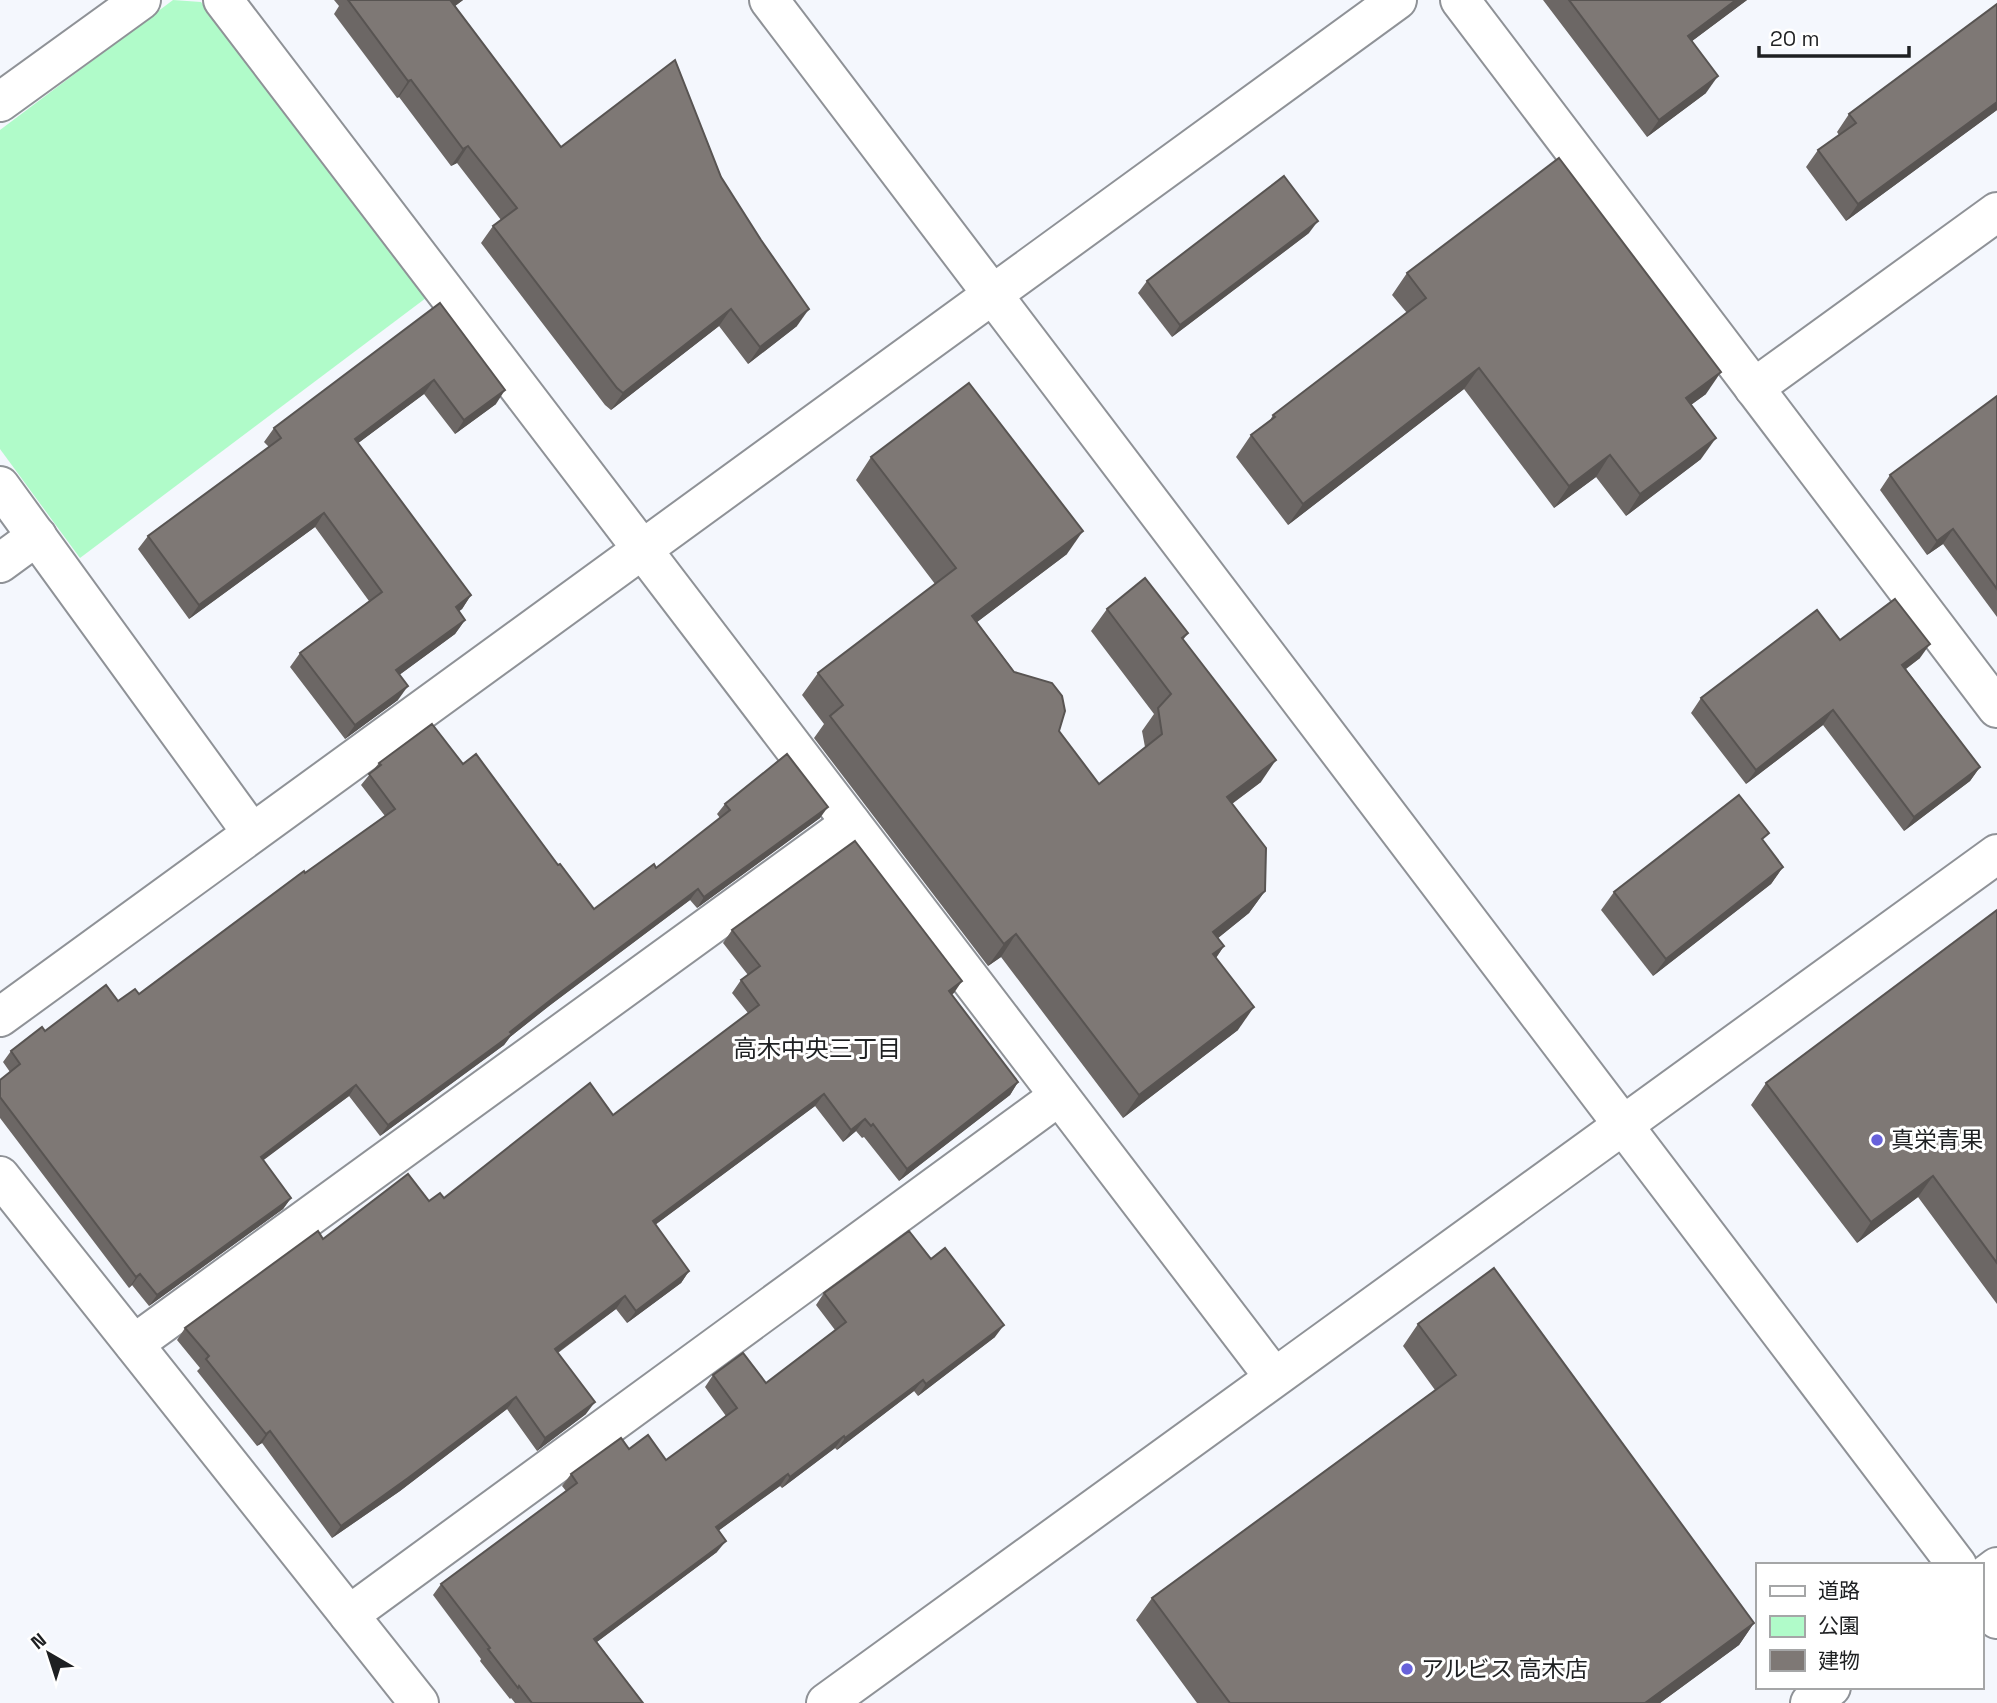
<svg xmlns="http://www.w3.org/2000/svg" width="1997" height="1703" viewBox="0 0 1997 1703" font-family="'Space Grotesk','Noto Sans JP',sans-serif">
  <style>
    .green { fill: #b0fbc9 }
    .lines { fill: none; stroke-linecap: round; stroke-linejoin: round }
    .minor-casing { stroke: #8f9297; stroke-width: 42 }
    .minor { stroke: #fff; stroke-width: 38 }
    .wall { fill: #6c6765 }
    .shaded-wall { fill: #585452 }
    .building { fill: #7e7875; stroke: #585452; stroke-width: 2 }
    .poi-dot { fill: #6761da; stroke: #fff; stroke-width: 2.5 }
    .labels { text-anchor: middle; stroke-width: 6; stroke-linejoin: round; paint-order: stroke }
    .poi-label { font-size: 23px; fill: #1e2022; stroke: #fff; text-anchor: start }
    .neighbourhood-label { font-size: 24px; fill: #1e2022; stroke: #fff }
  </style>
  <rect width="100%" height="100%" fill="#f4f7fd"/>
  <path class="green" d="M 173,0 L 201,2 L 426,298 L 80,558 L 0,449 L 0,130 Z"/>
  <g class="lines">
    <defs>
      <g id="minor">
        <path d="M 223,0 L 1274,1377"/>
        <path d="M 769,0 L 1957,1565"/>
        <path d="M 1460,0 L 1997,708"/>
        <path d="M 0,102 L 141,0"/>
        <path d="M 1754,388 L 1997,212"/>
        <path d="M 0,486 L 252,833"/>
        <path d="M 0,563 L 37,536"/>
        <path d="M 0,1017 L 1397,0"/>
        <path d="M 0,1176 L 419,1703"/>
        <path d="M 134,1344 L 851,823"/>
        <path d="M 1981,1579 L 1997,1567"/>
        <path d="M 1981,1597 L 1997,1619"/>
        <path d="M 349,1615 L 1059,1096"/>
        <path d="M 826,1703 L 1997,854"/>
        <path d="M 1810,1703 L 1831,1687"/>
      </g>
    </defs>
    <use href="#minor" class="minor-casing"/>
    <use href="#minor" class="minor"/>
  </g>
  <g class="wall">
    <path d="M 334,0 L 463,0 L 455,6 L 561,147 L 721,177 L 797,326 L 748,364 L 719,326 L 611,410 L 605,405 L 481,243 L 493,226 L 501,220 L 457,163 L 451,166 L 399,97 L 397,98 L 334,14 L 339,6 Z"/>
    <path d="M 1543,0 L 1747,0 L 1692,41 L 1706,93 L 1647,137 Z"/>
    <path d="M 1997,110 L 1846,221 L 1806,167 L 1818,150 L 1839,135 L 1837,132 L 1849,114 Z"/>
    <path d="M 1309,233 L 1172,337 L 1138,293 L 1147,281 Z"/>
    <path d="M 1407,273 L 1706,394 L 1691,405 L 1701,459 L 1626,516 L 1596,477 L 1554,508 L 1464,389 L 1288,525 L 1236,457 L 1251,435 L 1269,422 L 1273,415 L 1407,313 L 1392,295 Z"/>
    <path d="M 440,303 L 496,404 L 455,434 L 424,394 L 358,443 L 471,595 L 462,609 L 459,611 L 465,620 L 455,634 L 399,675 L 398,700 L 345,739 L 290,667 L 300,653 L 369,601 L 315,527 L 189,619 L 138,549 L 148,536 L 269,447 L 264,442 L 274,428 Z"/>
    <path d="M 1997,396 L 1997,617 L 1943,544 L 1927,555 L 1880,490 L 1890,475 Z"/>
    <path d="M 871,457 L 1067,554 L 977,622 L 1099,784 L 1145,747 L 1142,731 L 1154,714 L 1091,631 L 1107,609 L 1188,633 L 1183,640 L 1261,782 L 1232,804 L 1265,891 L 1249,913 L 1218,938 L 1224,946 L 1216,958 L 1238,1030 L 1123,1118 L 1001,957 L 988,966 L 814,738 L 824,724 L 802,695 L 818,673 L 935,584 L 856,480 Z"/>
    <path d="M 1840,640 L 1920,658 L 1906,669 L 1980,767 L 1970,781 L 1904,831 L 1823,725 L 1746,784 L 1691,713 L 1701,698 Z"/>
    <path d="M 379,763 L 463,764 L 558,865 L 594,909 L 656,868 L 720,818 L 717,814 L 725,804 L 820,818 L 697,908 L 690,900 L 549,1006 L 510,1037 L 504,1045 L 380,1136 L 349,1096 L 263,1160 L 291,1198 L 283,1209 L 149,1306 L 132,1285 L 129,1288 L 0,1118 L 0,1080 L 10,1072 L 3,1062 L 11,1051 L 45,1031 L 139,994 L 385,816 L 361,785 Z"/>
    <path d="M 1763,841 L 1783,867 L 1771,884 L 1653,976 L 1601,910 L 1614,892 Z"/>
    <path d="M 1997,910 L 1997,1304 L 1918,1197 L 1857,1243 L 1751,1105 L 1766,1083 Z"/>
    <path d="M 732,930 L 962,981 L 951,995 L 1018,1082 L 1010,1095 L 899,1181 L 864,1137 L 862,1138 L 856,1131 L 843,1142 L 815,1106 L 655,1225 L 689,1271 L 681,1283 L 627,1323 L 616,1309 L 558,1353 L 586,1414 L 537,1451 L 507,1409 L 400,1491 L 332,1538 L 262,1443 L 257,1446 L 197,1371 L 200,1368 L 177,1340 L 185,1328 L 323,1239 L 429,1201 L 444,1198 L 613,1115 L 748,1013 L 732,993 L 741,980 L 748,975 L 723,943 Z"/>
    <path d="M 931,1259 L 995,1337 L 918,1396 L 914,1391 L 837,1450 L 835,1448 L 782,1488 L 780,1486 L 718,1531 L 717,1552 L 597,1642 L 643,1703 L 515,1703 L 511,1698 L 510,1699 L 480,1661 L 481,1659 L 433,1595 L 441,1584 L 566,1491 L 562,1486 L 571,1474 L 629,1449 L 666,1460 L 726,1416 L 705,1387 L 713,1375 L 766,1383 L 835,1330 L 816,1305 L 824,1293 Z"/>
    <path d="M 1418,1324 L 1754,1623 L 1739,1645 L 1660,1703 L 1197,1703 L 1136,1620 L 1152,1598 L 1435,1390 L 1403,1346 Z"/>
  </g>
  <g class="shaded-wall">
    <path d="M 453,0 L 463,0 L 439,18 Z"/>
    <path d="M 1736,0 L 1747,0 L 1676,53 L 1688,36 Z"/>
    <path d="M 1718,76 L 1706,93 L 1647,137 L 1659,120 Z"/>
    <path d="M 411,80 L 399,97 L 397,98 L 408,81 Z"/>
    <path d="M 1997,102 L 1997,110 L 1846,221 L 1858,204 Z"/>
    <path d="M 468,146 L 457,163 L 451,166 L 463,149 Z"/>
    <path d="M 1318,221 L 1309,233 L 1172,337 L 1180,325 Z"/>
    <path d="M 731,309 L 719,326 L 611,410 L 623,393 Z"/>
    <path d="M 809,309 L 797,326 L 748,364 L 760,347 Z"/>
    <path d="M 1479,368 L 1464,389 L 1288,525 L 1303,504 Z"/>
    <path d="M 1721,372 L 1706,394 L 1671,419 L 1686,398 Z"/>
    <path d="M 434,380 L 424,394 L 345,453 L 355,439 Z"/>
    <path d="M 505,390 L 496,404 L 455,434 L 464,420 Z"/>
    <path d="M 1716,438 L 1701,459 L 1626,516 L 1640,494 Z"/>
    <path d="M 1610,455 L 1596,477 L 1554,508 L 1569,486 Z"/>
    <path d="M 324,513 L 315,527 L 189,619 L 199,605 Z"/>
    <path d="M 1953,529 L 1943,544 L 1927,555 L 1937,541 Z"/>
    <path d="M 1083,531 L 1067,554 L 956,638 L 972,616 Z"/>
    <path d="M 471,595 L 462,609 L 446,621 L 456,607 Z"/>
    <path d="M 465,620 L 455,634 L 387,684 L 396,670 Z"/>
    <path d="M 1930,644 L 1920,658 L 1892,679 L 1902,665 Z"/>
    <path d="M 408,686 L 398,700 L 345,739 L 355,725 Z"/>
    <path d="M 1833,710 L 1823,725 L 1746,784 L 1756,770 Z"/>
    <path d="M 1276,760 L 1261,782 L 1211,819 L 1227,797 Z"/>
    <path d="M 1980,767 L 1970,781 L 1904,831 L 1914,817 Z"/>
    <path d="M 828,807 L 820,818 L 697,908 L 704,897 Z"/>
    <path d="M 1783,867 L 1771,884 L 1653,976 L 1666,959 Z"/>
    <path d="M 698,889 L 690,900 L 549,1006 L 510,1037 L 504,1045 L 380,1136 L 388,1125 L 557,995 Z"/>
    <path d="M 1265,891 L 1249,913 L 1197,955 L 1213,932 Z"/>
    <path d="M 1016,934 L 1001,957 L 988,966 L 1004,944 Z"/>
    <path d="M 1224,946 L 1208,969 L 1213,954 Z"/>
    <path d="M 962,981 L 954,993 L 940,1004 L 949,991 Z"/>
    <path d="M 1254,1007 L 1238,1030 L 1123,1118 L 1139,1095 Z"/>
    <path d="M 1018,1082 L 1010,1095 L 899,1181 L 907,1169 Z"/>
    <path d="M 356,1085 L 349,1096 L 253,1168 L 261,1157 Z"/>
    <path d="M 824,1094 L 815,1106 L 644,1233 L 653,1221 Z"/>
    <path d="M 865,1119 L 856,1131 L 843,1142 L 851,1130 Z"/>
    <path d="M 1933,1176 L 1918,1197 L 1857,1243 L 1871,1222 Z"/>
    <path d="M 291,1198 L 283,1209 L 149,1306 L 157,1295 Z"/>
    <path d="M 689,1271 L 681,1283 L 627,1323 L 636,1311 Z"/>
    <path d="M 140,1274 L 132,1285 L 129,1288 L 136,1277 Z"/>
    <path d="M 625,1296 L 616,1309 L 546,1361 L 555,1349 Z"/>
    <path d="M 1004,1325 L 995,1337 L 918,1396 L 926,1384 Z"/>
    <path d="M 923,1380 L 914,1391 L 837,1450 L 845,1438 Z"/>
    <path d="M 516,1397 L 507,1409 L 400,1491 L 332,1538 L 341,1526 Z"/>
    <path d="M 595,1402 L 586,1414 L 537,1451 L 545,1438 Z"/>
    <path d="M 270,1431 L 262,1443 L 257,1446 L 266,1434 Z"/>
    <path d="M 844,1436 L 835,1448 L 782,1488 L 790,1477 Z"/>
    <path d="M 788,1474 L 780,1486 L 707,1539 L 716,1527 Z"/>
    <path d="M 726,1541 L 717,1552 L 586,1650 L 594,1639 Z"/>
    <path d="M 1754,1623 L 1739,1645 L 1660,1703 L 1645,1703 Z"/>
  </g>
  <g class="building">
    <path d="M 348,0 L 453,0 L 451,1 L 561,147 L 675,60 L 721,177 L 761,240 L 809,309 L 760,347 L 731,309 L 623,393 L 617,388 L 493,226 L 517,208 L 468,146 L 463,149 L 411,80 L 408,81 Z"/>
    <path d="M 1569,0 L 1736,0 L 1688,36 L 1718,76 L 1659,120 Z"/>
    <path d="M 1997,4 L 1997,102 L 1858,204 L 1818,150 L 1856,123 L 1849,114 Z"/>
    <path d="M 1559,158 L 1721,372 L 1686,398 L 1716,438 L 1640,494 L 1610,455 L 1569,486 L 1479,368 L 1303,504 L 1251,435 L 1275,417 L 1273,415 L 1426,298 L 1407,273 Z"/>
    <path d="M 1284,176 L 1318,221 L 1180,325 L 1147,281 Z"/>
    <path d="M 440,303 L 505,390 L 464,420 L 434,380 L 355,439 L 471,595 L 456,607 L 465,620 L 396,670 L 408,686 L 355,725 L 300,653 L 382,592 L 324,513 L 199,605 L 148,536 L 281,438 L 274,428 Z"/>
    <path d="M 969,383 L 1083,531 L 972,616 L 1014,672 L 1052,683 L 1062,696 L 1065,711 L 1059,731 L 1099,784 L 1162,734 L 1158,708 L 1171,694 L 1107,609 L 1145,578 L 1188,633 L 1182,638 L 1276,760 L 1227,797 L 1266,848 L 1265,891 L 1213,932 L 1224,946 L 1213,954 L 1254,1007 L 1139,1095 L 1016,934 L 1004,944 L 830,716 L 843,705 L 818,673 L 956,568 L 871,457 Z"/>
    <path d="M 1997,396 L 1997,589 L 1953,529 L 1937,541 L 1890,475 Z"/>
    <path d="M 1895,599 L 1930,644 L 1902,665 L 1980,767 L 1914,817 L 1833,710 L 1756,770 L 1701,698 L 1817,610 L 1840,640 Z"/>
    <path d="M 432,724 L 463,764 L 476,754 L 558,865 L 560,864 L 594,909 L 654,864 L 656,868 L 730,810 L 725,804 L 787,754 L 828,807 L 704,897 L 698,889 L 557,995 L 510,1032 L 512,1034 L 388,1125 L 356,1085 L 261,1157 L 291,1198 L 157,1295 L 140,1274 L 136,1277 L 0,1097 L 0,1080 L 20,1064 L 11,1051 L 42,1027 L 45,1031 L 106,985 L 118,1001 L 135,989 L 139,994 L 304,871 L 305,873 L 395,809 L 369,774 L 381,765 L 379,763 Z"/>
    <path d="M 1739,795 L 1769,833 L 1762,839 L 1783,867 L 1666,959 L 1614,892 Z"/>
    <path d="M 855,841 L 962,981 L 949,991 L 1018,1082 L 907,1169 L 873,1124 L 871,1126 L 865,1119 L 851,1130 L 824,1094 L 653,1221 L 689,1271 L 636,1311 L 625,1296 L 555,1349 L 595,1402 L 545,1438 L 516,1397 L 408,1478 L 341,1526 L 270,1431 L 266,1434 L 206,1359 L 209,1356 L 185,1328 L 318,1231 L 323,1239 L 408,1174 L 429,1201 L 440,1193 L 444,1198 L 590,1083 L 613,1115 L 759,1005 L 741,980 L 760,966 L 732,930 Z"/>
    <path d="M 1997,910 L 1997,1263 L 1933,1176 L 1871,1222 L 1766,1083 Z"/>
    <path d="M 909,1231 L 931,1259 L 945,1248 L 1004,1325 L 926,1384 L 923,1380 L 845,1438 L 844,1436 L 790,1477 L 788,1474 L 716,1527 L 726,1541 L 594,1639 L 643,1703 L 532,1703 L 519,1686 L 518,1688 L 488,1649 L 490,1648 L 441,1584 L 577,1483 L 571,1474 L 621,1438 L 629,1449 L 648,1435 L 666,1460 L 737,1408 L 713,1375 L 743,1353 L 766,1383 L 846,1322 L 824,1293 Z"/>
    <path d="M 1494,1268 L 1754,1623 L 1645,1703 L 1230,1703 L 1152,1598 L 1456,1375 L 1418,1324 Z"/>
  </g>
  <g class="poi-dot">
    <circle cx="1877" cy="1140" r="7"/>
    <circle cx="1407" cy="1669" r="7"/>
  </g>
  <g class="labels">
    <g class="poi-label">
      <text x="1891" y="1148">真栄青果</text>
      <text x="1421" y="1677">アルビス 高木店</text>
    </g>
    <g class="neighbourhood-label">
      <text x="817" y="1057">高木中央三丁目</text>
    </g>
  </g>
  <rect x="1756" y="1563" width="228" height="126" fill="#ffffff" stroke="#a5a6a7" stroke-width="2"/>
  <rect x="1770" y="1586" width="35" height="10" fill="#ffffff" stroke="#a5a6a7" stroke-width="2"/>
  <text x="1818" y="1598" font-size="21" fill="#1e2022">道路</text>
  <rect x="1770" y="1616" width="35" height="21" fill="#b0fbc9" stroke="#a5a6a7" stroke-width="2"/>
  <text x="1818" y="1633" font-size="21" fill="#1e2022">公園</text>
  <rect x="1770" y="1650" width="35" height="21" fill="#7e7875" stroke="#a5a6a7" stroke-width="2"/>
  <text x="1818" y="1668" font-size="21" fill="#1e2022">建物</text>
  <g transform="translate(49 1654) rotate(321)" stroke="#ffffff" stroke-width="5" paint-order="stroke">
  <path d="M0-5L12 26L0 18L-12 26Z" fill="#1e2022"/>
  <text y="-10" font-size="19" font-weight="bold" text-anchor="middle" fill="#1e2022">N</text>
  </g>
  <path d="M1759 46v10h150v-10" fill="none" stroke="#1e2022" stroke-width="3.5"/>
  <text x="1770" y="46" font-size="21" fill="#1e2022" stroke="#ffffff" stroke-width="5" paint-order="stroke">20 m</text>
</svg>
